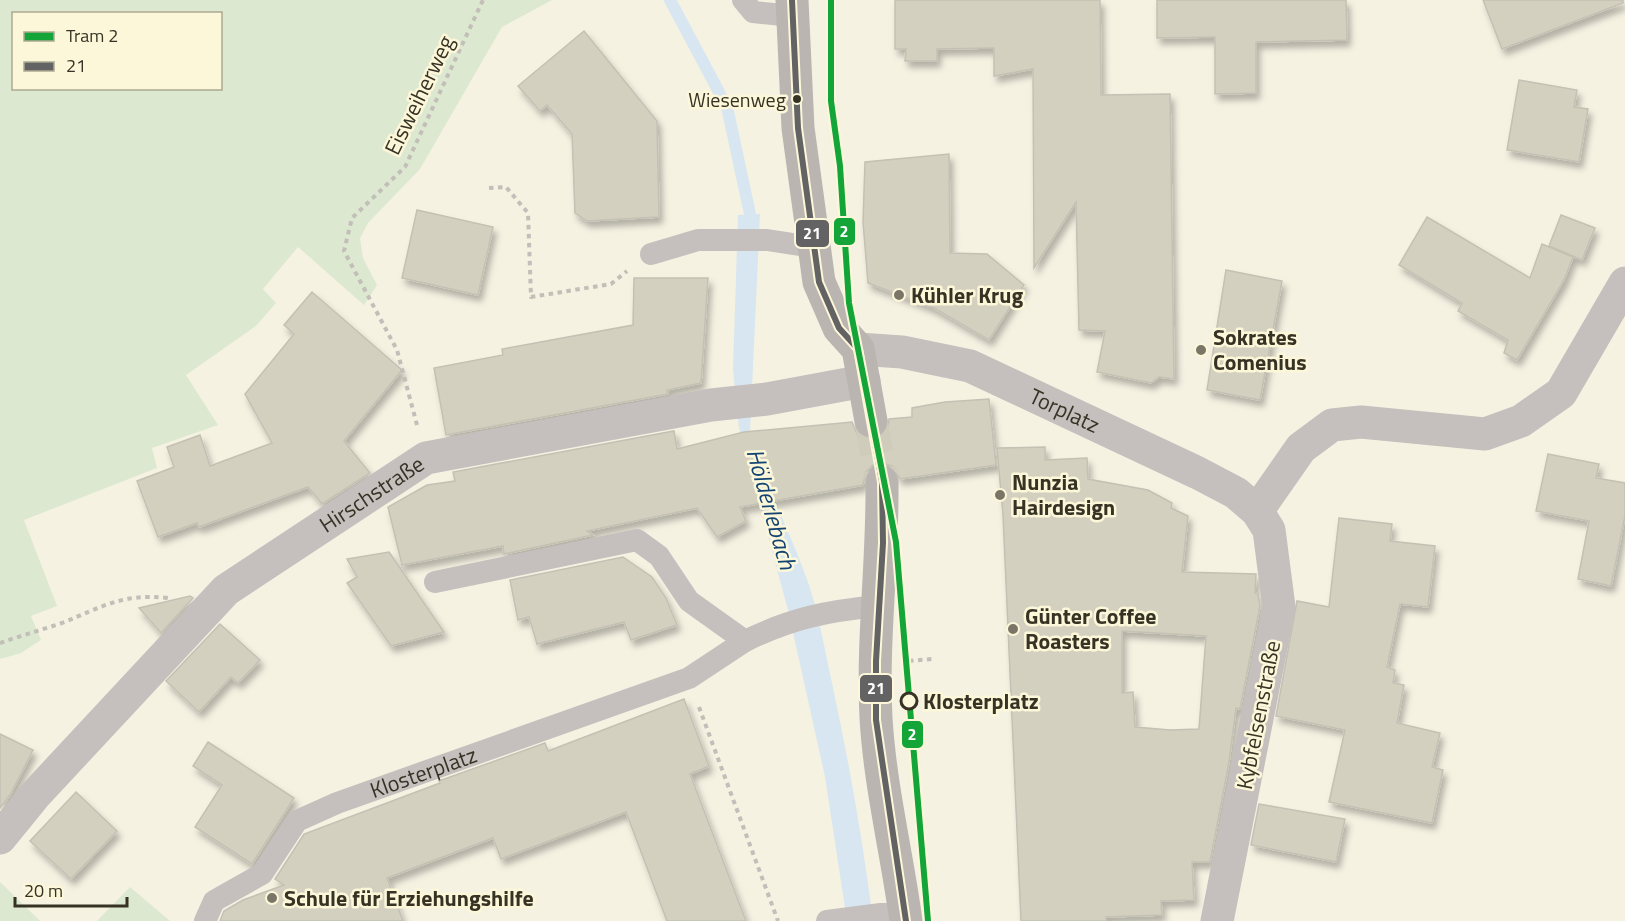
<svg xmlns="http://www.w3.org/2000/svg" width="1625" height="921" viewBox="0 0 1625 921" font-family="'Titillium Web',sans-serif">
  <style>
    .green { fill: #dde8d1; fill-rule: evenodd }
    .water { fill: #d8e6f1 }
    .lines { fill: none; stroke-linecap: round; stroke-linejoin: round }
    .stream { stroke: #d8e6f1; stroke-width: 12 }
    .building { fill: #d3d0bf; stroke: #c4c1b4; stroke-width: 1.5; fill-rule: evenodd; filter: url(#shadow) }
    .secondary-tunnel { stroke: #cfccbc; stroke-width: 33; stroke-dasharray: 33 16; stroke-linecap: butt }
    .path { stroke: #c2beb8; stroke-width: 4; stroke-dasharray: 4.5 4.5; stroke-linecap: butt }
    .lane { stroke: #c5bfbd; stroke-width: 22 }
    .street { stroke: #c5bfbd; stroke-width: 33 }
    .secondary { stroke: #bbb5b2; stroke-width: 33 }
    .bus-1-casing { stroke: #fdf7da; stroke-width: 10 }
    .bus-1 { stroke: #646363; stroke-width: 6 }
    .tram-1-casing { stroke: #fdf7da; stroke-width: 10 }
    .tram-1 { stroke: #13a538; stroke-width: 6 }
    .bus-dot { fill: #363325; stroke: #fdf7da; stroke-width: 2 }
    .poi-dot { fill: #797667; stroke: #fdf7da; stroke-width: 2 }
    .stop-dot { fill: #fdf7da; stroke: #363325; stroke-width: 3 }
    .labels { text-anchor: middle; stroke-width: 5; stroke-linejoin: round; paint-order: stroke }
    .bus-label { font-size: 20px; fill: #363325; stroke: #fdf7da; text-anchor: end }
    .street-label { font-size: 22px; fill: #363325; stroke: #fdf7da }
    .poi-label { font-size: 22px; font-weight: bold; fill: #363325; stroke: #fdf7da; text-anchor: start }
    .stop-label { font-size: 22px; font-weight: bold; fill: #363325; stroke: #fdf7da; text-anchor: start }
    .water-label { font-size: 24px; font-style: italic; fill: #144473; stroke: #fdf7da }
    .line-badge { stroke: #fdf7da; stroke-width: 2 }
    .badge-label { font-size: 16px; text-anchor: middle; font-weight: bold; fill: #fff }
  </style>
  <defs>
    <filter id="shadow"><feDropShadow dx="3.5" dy="6" stdDeviation="3" flood-color="#0004"/></filter>
  </defs>
  <rect width="100%" height="100%" fill="#f5f2e2"/>
  <g class="green">
    <path d="M 0,0 L 552,0 L 502,27 L 420,169 L 368,223 L 360,238 L 363,258 L 377,285 L 364,305 L 298,247 L 263,289 L 276,303 L 256,326 L 186,375 L 218,425 L 152,448 L 157,468 L 24,520 L 57,606 L 31,616 L 41,640 L 21,653 L 0,659 ZM 14,14 L 220,14 L 220,88 L 14,88 Z"/>
    <path d="M 0,882 L 40,921 L 0,921 Z"/>
    <path d="M 130,887 L 170,921 L 97,921 Z"/>
  </g>
  <path class="water" d="M 760,214 L 750,432 C 765,485 791,533 809,585 C 819,616 825,651 832,683 C 849,762 863,841 873,921 L 847,921 L 825,777 L 788,610 L 739,428 L 733,370 L 738,215 Z"/>
  <g class="lines">
    <path class="stream" d="M 670,0 L 727,107 L 750,214 L 749,228"/>
  </g>
  <g class="building">
    <path d="M 895,0 L 1100,0 L 1101,95 L 1170,94 L 1174,379 L 1159,377 L 1151,383 L 1097,372 L 1105,331 L 1079,330 L 1076,202 L 1034,268 L 1033,69 L 994,76 L 994,48 L 937,49 L 937,61 L 905,61 L 906,49 L 895,49 Z"/>
    <path d="M 1157,0 L 1346,0 L 1347,40 L 1256,42 L 1256,93 L 1215,94 L 1215,37 L 1157,38 Z"/>
    <path d="M 1483,0 L 1623,0 L 1623,3 L 1502,49 Z"/>
    <path d="M 584,31 L 657,121 L 659,217 L 587,221 L 575,213 L 572,134 L 547,105 L 540,111 L 518,86 Z"/>
    <path d="M 1519,80 L 1577,90 L 1574,107 L 1588,109 L 1579,162 L 1507,150 Z"/>
    <path d="M 949,154 L 950,253 L 987,254 L 1024,285 L 989,340 L 934,308 L 868,283 L 863,222 L 865,162 Z"/>
    <path d="M 417,210 L 493,227 L 478,295 L 402,278 Z"/>
    <path d="M 1561,215 L 1595,228 L 1582,260 L 1549,246 Z"/>
    <path d="M 1427,217 L 1530,278 L 1542,244 L 1573,257 L 1564,280 L 1517,360 L 1504,353 L 1508,340 L 1458,311 L 1462,303 L 1399,265 Z"/>
    <path d="M 1226,270 L 1282,281 L 1260,400 L 1207,390 Z"/>
    <path d="M 634,278 L 708,278 L 701,383 L 667,390 L 668,394 L 446,435 L 434,368 L 503,355 L 502,349 L 633,325 Z"/>
    <path d="M 312,292 L 402,370 L 344,441 L 370,473 L 322,504 L 308,487 L 199,527 L 197,523 L 158,537 L 137,481 L 174,467 L 167,447 L 200,435 L 210,466 L 272,443 L 245,394 L 294,334 L 284,325 Z"/>
    <path d="M 989,399 L 996,465 L 900,479 L 892,466 L 882,463 L 873,465 L 866,472 L 863,485 L 740,507 L 746,521 L 717,537 L 697,508 L 587,531 L 593,535 L 504,554 L 503,546 L 402,565 L 388,507 L 427,485 L 455,481 L 453,472 L 674,431 L 677,449 L 744,432 L 852,422 L 857,434 L 864,438 L 874,439 L 884,435 L 888,428 L 889,419 L 912,417 L 912,408 L 945,402 Z"/>
    <path d="M 1045,447 L 1045,460 L 1087,458 L 1088,479 L 1148,490 L 1172,503 L 1171,508 L 1188,516 L 1182,572 L 1256,574 L 1255,593 L 1258,594 L 1260,606 L 1240,709 L 1236,708 L 1229,762 L 1210,862 L 1192,862 L 1194,900 L 1161,901 L 1162,915 L 1106,917 L 1106,921 L 1021,921 L 1003,515 L 997,448 ZM 1122,631 L 1206,636 L 1199,729 L 1170,730 L 1135,727 L 1133,692 L 1122,693 Z"/>
    <path d="M 1548,454 L 1599,464 L 1596,478 L 1625,483 L 1625,516 L 1611,586 L 1578,579 L 1589,521 L 1536,511 Z"/>
    <path d="M 1339,518 L 1392,524 L 1390,541 L 1435,546 L 1428,607 L 1400,604 L 1387,667 L 1395,670 L 1393,683 L 1404,685 L 1397,723 L 1440,733 L 1432,767 L 1443,770 L 1432,823 L 1329,802 L 1345,730 L 1276,716 L 1297,601 L 1329,607 Z"/>
    <path d="M 389,552 L 444,632 L 391,646 L 347,583 L 357,577 L 347,559 Z"/>
    <path d="M 623,557 L 652,577 L 666,598 L 677,625 L 631,640 L 624,622 L 537,644 L 529,617 L 518,620 L 510,580 Z"/>
    <path d="M 190,596 L 193,598 L 161,633 L 139,608 Z"/>
    <path d="M 220,624 L 260,660 L 238,683 L 231,677 L 199,712 L 166,681 Z"/>
    <path d="M 684,699 L 709,766 L 690,774 L 746,921 L 667,921 L 626,812 L 501,859 L 493,838 L 387,878 L 403,921 L 220,921 L 224,911 L 243,900 L 284,885 L 275,879 L 304,834 L 440,783 L 439,781 L 545,743 L 548,751 Z"/>
    <path d="M 0,734 L 33,750 L 10,795 L 0,808 Z"/>
    <path d="M 208,742 L 294,798 L 252,864 L 195,827 L 222,785 L 193,766 Z"/>
    <path d="M 76,792 L 117,831 L 71,879 L 30,841 Z"/>
    <path d="M 1259,804 L 1345,819 L 1336,862 L 1251,845 Z"/>
  </g>
  <g class="lines">
    <path class="secondary-tunnel" d="M 871,421 L 882,482"/>
    <g class="path">
      <path d="M 489,188 L 506,187 L 528,213 L 531,297 L 611,284 L 627,271"/>
      <path d="M 417,425 L 397,350 L 344,251 L 352,218 L 405,167 L 483,0"/>
      <path d="M 0,643 C 20,636 41,630 62,623 C 102,607 122,593 168,598"/>
      <path d="M 909,661 L 932,659"/>
      <path d="M 699,707 L 778,921"/>
    </g>
    <g class="lane">
      <path d="M 743,0 L 753,12 L 792,16"/>
      <path d="M 651,254 L 698,240 L 767,240 L 813,247"/>
      <path d="M 435,582 L 637,540 L 659,556 L 689,601 L 745,641 C 792,618 827,611 878,606"/>
      <path id="s1" d="M 205,921 L 214,901 L 262,874 L 297,821 L 337,803 L 689,678 L 745,641"/>
      <path d="M 827,921 L 881,914 L 905,914"/>
    </g>
    <g class="street">
      <path id="s2" d="M 858,349 L 902,352 L 970,366 L 1198,473 L 1236,493 L 1257,511 L 1269,530 L 1279,607 L 1217,921"/>
      <path d="M 1257,511 L 1301,448 L 1332,425 L 1361,422 L 1485,434 L 1521,421 L 1561,393 L 1625,283"/>
      <path id="s3" d="M 0,838 L 35,795 L 226,590 L 426,458 L 711,405 L 767,399 L 864,381"/>
    </g>
    <g class="secondary">
      <path d="M 792,0 L 798,128 L 819,282 L 839,328 L 858,349 L 871,421"/>
      <path d="M 882,482 C 883,561 872,640 876,718 C 880,786 897,854 906,921"/>
    </g>
    <defs>
      <path id="bus-1" d="M 792,0 L 798,128 L 819,282 L 839,328 L 858,349 L 882,482 L 883,543 L 876,661 L 876,720 L 906,921"/>
    </defs>
    <use href="#bus-1" class="bus-1-casing"/>
    <use href="#bus-1" class="bus-1"/>
    <defs>
      <path id="tram-1" d="M 831,0 L 831,101 L 840,166 L 849,303 L 896,542 L 928,921"/>
    </defs>
    <use href="#tram-1" class="tram-1-casing"/>
    <use href="#tram-1" class="tram-1"/>
  </g>
  <circle class="bus-dot" cx="797" cy="99" r="5"/>
  <g class="poi-dot">
    <circle cx="899" cy="295" r="6"/>
    <circle cx="1201" cy="350" r="6"/>
    <circle cx="1000" cy="495" r="6"/>
    <circle cx="1013" cy="629" r="6"/>
    <circle cx="272" cy="898" r="6"/>
  </g>
  <circle class="stop-dot" cx="909" cy="701" r="8"/>
  <g class="labels">
    <g class="bus-label">
      <text x="786" y="107">Wiesenweg</text>
    </g>
    <g class="street-label">
      <text transform="translate(419 95) rotate(-64)" y="8">Eisweiherweg</text>
      <text dy="8" stroke="none"><textPath href="#s2" startOffset="218">Torplatz</textPath></text>
      <text dy="8" stroke="none"><textPath href="#s3" startOffset="510">Hirschstraße</textPath></text>
      <text transform="translate(1258 715) rotate(-79)" y="8">Kybfelsenstraße</text>
      <text dy="8" stroke="none"><textPath href="#s1" startOffset="276">Klosterplatz</textPath></text>
    </g>
    <g class="poi-label">
      <text x="911" y="303">Kühler Krug</text>
      <text x="1213" y="345">Sokrates<tspan x="1213" dy="25">Comenius</tspan></text>
      <text x="1012" y="490">Nunzia<tspan x="1012" dy="25">Hairdesign</tspan></text>
      <text x="1025" y="624">Günter Coffee<tspan x="1025" dy="25">Roasters</tspan></text>
      <text x="284" y="906">Schule für Erziehungshilfe</text>
    </g>
    <g class="stop-label">
      <text x="923" y="709">Klosterplatz</text>
    </g>
    <g class="water-label">
      <text transform="translate(771 509) rotate(74)" y="8">Hölderlebach</text>
    </g>
  </g>
  <g class="line-badge">
    <rect x="833" y="217" width="23" height="29" rx="6" fill="#13a538"/>
    <rect x="795" y="219" width="35" height="29" rx="6" fill="#646363"/>
    <rect x="859" y="674" width="34" height="29" rx="6" fill="#646363"/>
    <rect x="901" y="720" width="23" height="29" rx="6" fill="#13a538"/>
  </g>
  <g class="badge-label">
    <text x="844" y="237">2</text>
    <text x="812" y="239">21</text>
    <text x="876" y="694">21</text>
    <text x="912" y="740">2</text>
  </g>
  <rect x="12" y="12" width="210" height="78" fill="#fdf7da" stroke="#ada992" stroke-width="1.5"/>
  <rect x="24" y="32" width="30" height="9" fill="#13a538" stroke="#ada992" stroke-width="1.5"/>
  <text x="66" y="42" font-size="18" fill="#363325">Tram 2</text>
  <rect x="24" y="62" width="30" height="9" fill="#646363" stroke="#ada992" stroke-width="1.5"/>
  <text x="66" y="72" font-size="18" fill="#363325">21</text>
  <path d="M15 897v9h112v-9" fill="none" stroke="#363325" stroke-width="3"/>
  <text x="24" y="897" font-size="18" fill="#363325" stroke="#fdf7da" stroke-width="4.5" paint-order="stroke">20 m</text>
</svg>
